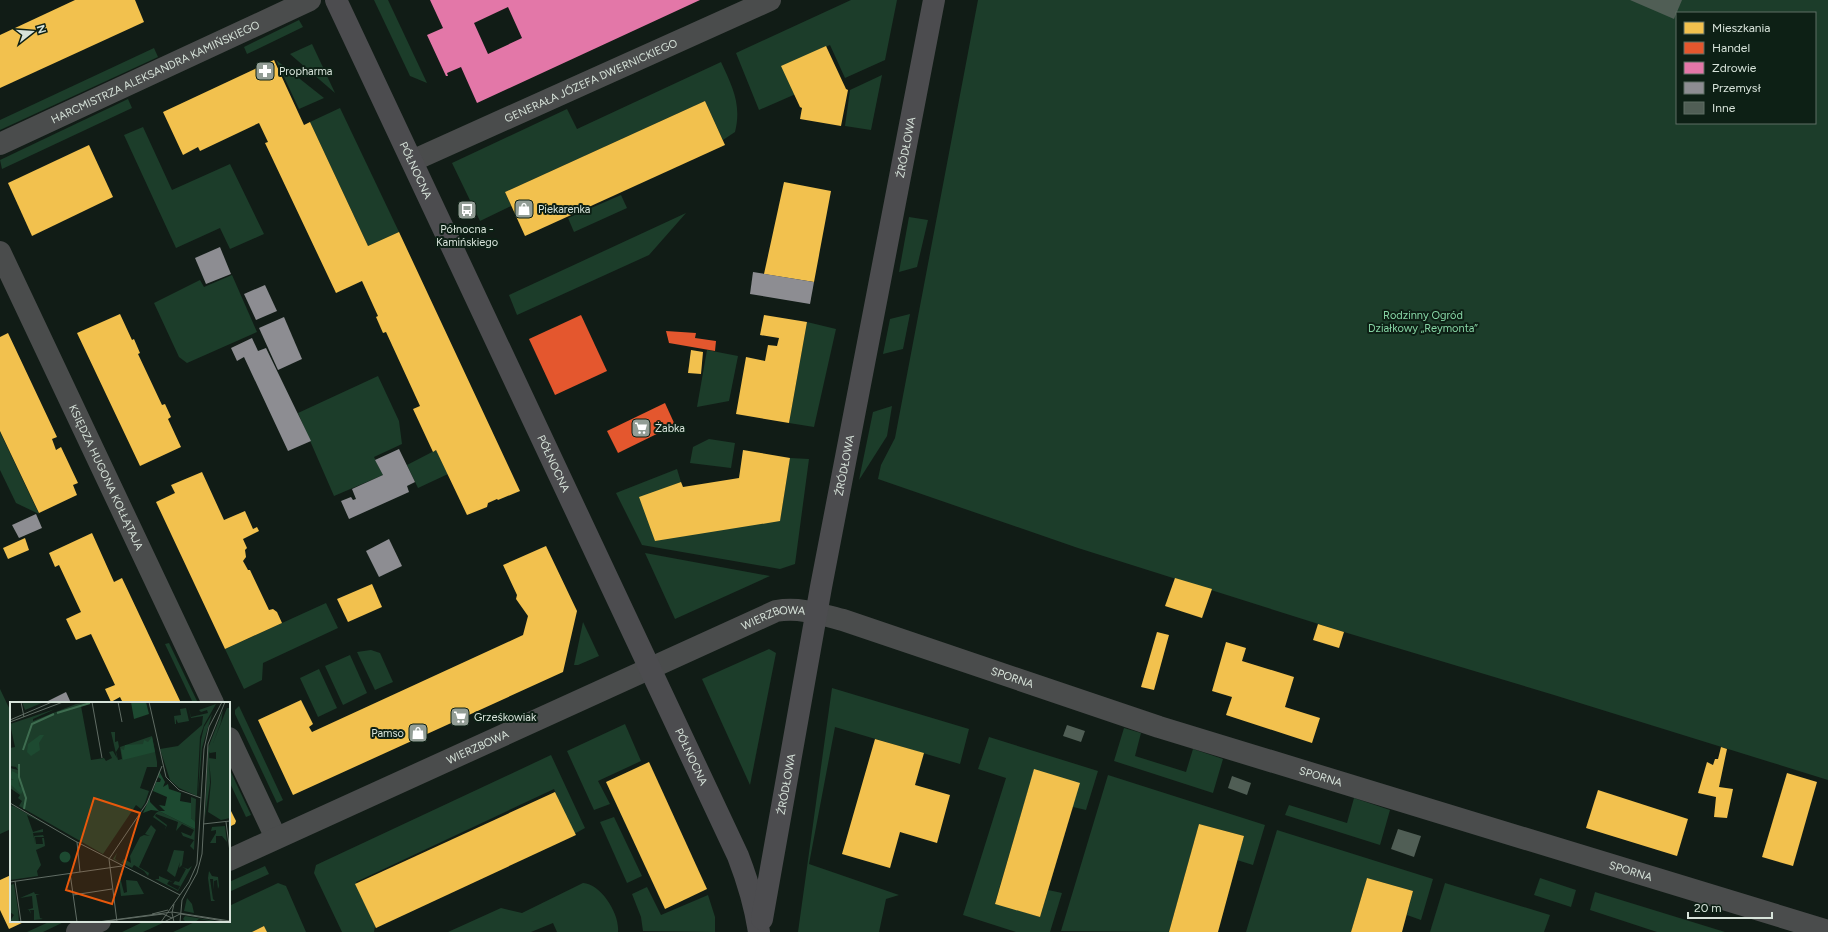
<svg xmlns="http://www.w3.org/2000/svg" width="1828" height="932" viewBox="0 0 1828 932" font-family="Figtree,sans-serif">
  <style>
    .green { fill: #1c3d2a; fill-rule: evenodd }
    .homes { fill: #f2c14e }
    .shops { fill: #e4572e }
    .health { fill: #e377a8; fill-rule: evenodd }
    .industry { fill: #8d8d92 }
    .building { fill: #505e55 }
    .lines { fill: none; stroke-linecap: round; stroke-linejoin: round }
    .street { stroke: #4a4c4c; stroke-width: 22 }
    .secondary { stroke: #4c4c4f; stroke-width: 22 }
    .labels { text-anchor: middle; stroke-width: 4; stroke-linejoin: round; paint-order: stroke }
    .poi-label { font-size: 11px; fill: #d7e3da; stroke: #0d2015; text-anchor: start }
    .street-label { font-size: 11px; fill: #d7e3da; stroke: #0d2015 }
    .park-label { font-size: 11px; fill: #87d5a5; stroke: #0d2015 }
    .inset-river { fill: none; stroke: #3e6d50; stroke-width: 2 }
    .inset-road { fill: none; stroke: #606c64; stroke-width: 1 }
    .view { fill: #e8590c; fill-opacity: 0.15; stroke: #e8590c; stroke-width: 2 }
    .inset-edge { fill: none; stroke: #d7e3da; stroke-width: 2 }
  </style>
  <rect width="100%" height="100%" fill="#111c16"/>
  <g class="green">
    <path d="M 374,0 L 388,0 L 427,83 L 410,76 Z"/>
    <path d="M 851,0 L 897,0 L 885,60 L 845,78 L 830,45 L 786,65 L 798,93 L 759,110 L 736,53 Z"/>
    <path d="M 978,0 L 1828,0 L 1828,780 L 1554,695 L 1344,632 L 1078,548 L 878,479 L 881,465 L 895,438 ZM 1677,13 L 1815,13 L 1815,123 L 1677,123 Z"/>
    <path d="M 299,20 L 303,27 L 247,54 L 244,47 Z"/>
    <path d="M 312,44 L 335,93 L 290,54 Z"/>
    <path d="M 154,48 L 158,57 L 0,130 L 0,120 Z"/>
    <path d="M 276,60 L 324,98 L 299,109 Z"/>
    <path d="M 721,62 C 732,86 742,104 735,132 L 723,140 L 705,101 L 505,192 L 511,206 L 480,221 L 452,163 L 567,109 L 577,129 Z"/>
    <path d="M 882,75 L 871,130 L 845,126 L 850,90 Z"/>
    <path d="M 128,99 L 132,108 L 2,169 L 0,160 Z"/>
    <path d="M 340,108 L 399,232 L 368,246 L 310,122 Z"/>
    <path d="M 143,127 L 172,190 L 230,164 L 264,234 L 230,249 L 220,228 L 176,248 L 124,135 Z"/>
    <path d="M 621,195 L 627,208 L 574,232 L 568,218 Z"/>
    <path d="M 686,213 L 649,255 L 517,315 L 509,295 Z"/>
    <path d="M 909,217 L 928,220 L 917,267 L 899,272 Z"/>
    <path d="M 232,275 L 257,332 L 187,363 L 179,357 L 154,303 L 200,280 L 204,287 Z"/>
    <path d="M 910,314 L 903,349 L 883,354 L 890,319 Z"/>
    <path d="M 807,322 L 836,329 L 814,427 L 789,423 Z"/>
    <path d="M 707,350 L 738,356 L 729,401 L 697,407 Z"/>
    <path d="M 378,376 L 399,421 L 402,444 L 374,457 L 383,475 L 334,496 L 298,413 Z"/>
    <path d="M 892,406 L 887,436 L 859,480 L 873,412 Z"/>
    <path d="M 0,432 L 39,514 L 16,503 L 0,470 Z"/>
    <path d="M 709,439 L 735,443 L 731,468 L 690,463 L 693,447 Z"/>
    <path d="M 436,450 L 448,474 L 418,488 L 407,465 Z"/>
    <path d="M 790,458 L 809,459 L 795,564 L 780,569 L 642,545 L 616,493 L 677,469 L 681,482 L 639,498 L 780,520 Z"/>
    <path d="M 645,553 L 770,576 L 675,619 Z"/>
    <path d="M 326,603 L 338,628 L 263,663 L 262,680 L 244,689 L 225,649 Z"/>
    <path d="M 583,622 L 599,656 L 578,665 L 574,665 Z"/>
    <path d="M 169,643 L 198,703 L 193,703 L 165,644 Z"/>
    <path d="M 769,649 L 776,653 L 750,785 L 702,679 Z"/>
    <path d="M 371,650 L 380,653 L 393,682 L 375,690 L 357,652 Z"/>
    <path d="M 350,655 L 367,693 L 343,705 L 325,666 Z"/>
    <path d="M 319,669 L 337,708 L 318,717 L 300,678 Z"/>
    <path d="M 832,688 L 969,729 L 960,764 L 835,727 L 809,864 L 899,895 L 886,899 L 879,932 L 798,932 Z"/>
    <path d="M 0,689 L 11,712 L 11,829 L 0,834 Z"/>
    <path d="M 239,706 L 283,800 L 277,803 L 235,714 L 235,710 Z"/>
    <path d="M 625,724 L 641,761 L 598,781 L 610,804 L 594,810 L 567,751 Z"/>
    <path d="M 1124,728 L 1141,733 L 1135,756 L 1186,772 L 1193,749 L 1223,759 L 1213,793 L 1114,761 Z"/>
    <path d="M 989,737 L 1098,771 L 1086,810 L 1073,807 L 1034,770 L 995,903 L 1040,917 L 1048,890 L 1062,893 L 1050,932 L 1016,932 L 963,915 L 1006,778 L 978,769 Z"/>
    <path d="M 551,755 L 585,828 L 574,834 L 554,789 L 356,882 L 375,926 L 374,932 L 342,932 L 314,873 L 316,865 Z"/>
    <path d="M 229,768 L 251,815 L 246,817 L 229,781 Z"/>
    <path d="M 1108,775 L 1265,825 L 1253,865 L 1237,860 L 1244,836 L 1199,824 L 1169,932 L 1061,931 Z"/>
    <path d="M 1354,798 L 1390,810 L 1380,845 L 1285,815 L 1289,805 L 1347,823 Z"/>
    <path d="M 614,817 L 642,876 L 627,883 L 600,822 Z"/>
    <path d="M 1277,830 L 1433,879 L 1421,920 L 1407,915 L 1413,891 L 1367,878 L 1351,932 L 1246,932 Z"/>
    <path d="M 265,866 L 269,874 L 229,892 L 229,882 Z"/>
    <path d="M 1540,878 L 1576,890 L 1571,907 L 1534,895 Z"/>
    <path d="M 278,883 L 286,886 L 306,932 L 267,932 L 264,926 L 252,932 L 173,932 L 197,921 L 229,921 L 229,906 Z"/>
    <path d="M 583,883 C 601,884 620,914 618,932 L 557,932 L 553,923 L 531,932 L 448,932 L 501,908 L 522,913 Z"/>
    <path d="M 1445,883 L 1550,915 L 1544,932 L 1430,932 Z"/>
    <path d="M 647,887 L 661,915 L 708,895 L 715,917 L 715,932 L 643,931 L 641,917 L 632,894 Z"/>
    <path d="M 1595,892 L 1725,932 L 1657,932 L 1590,910 Z"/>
    <path d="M 51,921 L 66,921 L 43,932 L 27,932 Z"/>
    <path d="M 145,921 L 167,921 L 143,932 L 122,932 Z"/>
  </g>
  <g class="homes">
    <path d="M 75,0 L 135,0 L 144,22 L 0,88 L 0,35 Z"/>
    <path d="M 826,46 L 846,89 L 848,90 L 841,126 L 800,119 L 802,108 L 800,107 L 781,66 Z"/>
    <path d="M 274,60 L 304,125 L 310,122 L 368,246 L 399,232 L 520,491 L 498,500 L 497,499 L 488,503 L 487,507 L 467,515 L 436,450 L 433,452 L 413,409 L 420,406 L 386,332 L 383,333 L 376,317 L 378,316 L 362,281 L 336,293 L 265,143 L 268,142 L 259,123 L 200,151 L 198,147 L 183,155 L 163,112 Z"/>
    <path d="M 705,101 L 725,145 L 525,236 L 505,192 Z"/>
    <path d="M 89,145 L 113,197 L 32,236 L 8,183 Z"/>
    <path d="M 784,182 L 831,191 L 814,282 L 764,274 Z"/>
    <path d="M 120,314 L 132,340 L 134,339 L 140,353 L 138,354 L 162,405 L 165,404 L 171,417 L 168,419 L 181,447 L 140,466 L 77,333 Z"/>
    <path d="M 764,315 L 807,322 L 789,423 L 736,414 L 746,357 L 765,361 L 768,345 L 777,346 L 779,338 L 760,335 Z"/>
    <path d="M 8,333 L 57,437 L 52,439 L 56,450 L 61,447 L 78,483 L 73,485 L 77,495 L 39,513 L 0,431 L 0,337 Z"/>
    <path d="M 691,350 L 703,352 L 701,374 L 688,373 Z"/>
    <path d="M 743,450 L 790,458 L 780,521 L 655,541 L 639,497 L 681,482 L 683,487 L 739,478 Z"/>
    <path d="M 202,472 L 224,520 L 245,511 L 253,529 L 257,527 L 259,531 L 243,539 L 247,548 L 245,550 L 246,557 L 243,561 L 248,570 L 250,570 L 269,610 L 273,609 L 277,612 L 282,623 L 225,649 L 156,502 L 175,493 L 171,485 Z"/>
    <path d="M 92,533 L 114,582 L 122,578 L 181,703 L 123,703 L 120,697 L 111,702 L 105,689 L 115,685 L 91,634 L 76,640 L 66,619 L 81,612 L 59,565 L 55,567 L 49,553 Z"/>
    <path d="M 25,538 L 29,550 L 8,559 L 3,548 Z"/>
    <path d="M 546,546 L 577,611 L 563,672 L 293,795 L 258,720 L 301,700 L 313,724 L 309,727 L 312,732 L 523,635 L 528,616 L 516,599 L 517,595 L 503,565 Z"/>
    <path d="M 1175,578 L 1212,589 L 1202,618 L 1165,606 Z"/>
    <path d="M 372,584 L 382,607 L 348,622 L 337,599 Z"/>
    <path d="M 1318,624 L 1344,632 L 1339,648 L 1313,640 Z"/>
    <path d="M 1157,632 L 1169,635 L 1154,690 L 1141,687 Z"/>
    <path d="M 1226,642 L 1246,648 L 1242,661 L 1294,677 L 1285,707 L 1320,718 L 1312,743 L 1226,715 L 1232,697 L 1212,691 Z"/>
    <path d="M 875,739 L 924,753 L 915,785 L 950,795 L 937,843 L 900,832 L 890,868 L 842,854 Z"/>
    <path d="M 1721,747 L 1727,749 L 1719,787 L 1733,789 L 1727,818 L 1714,817 L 1716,797 L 1698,793 L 1707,762 L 1713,765 L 1715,759 L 1718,759 Z"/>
    <path d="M 649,762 L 707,889 L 665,909 L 606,782 Z"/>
    <path d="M 1034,769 L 1080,783 L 1040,917 L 995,904 Z"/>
    <path d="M 1787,773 L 1817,782 L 1793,866 L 1762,857 Z"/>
    <path d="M 1598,790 L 1688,819 L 1677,856 L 1586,828 Z"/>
    <path d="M 555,792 L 576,835 L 376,928 L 355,884 Z"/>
    <path d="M 229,807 L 236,821 L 235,824 L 229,827 Z"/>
    <path d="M 1199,824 L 1244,836 L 1218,932 L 1169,932 Z"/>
    <path d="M 11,875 L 11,921 L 26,921 L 9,929 L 0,910 L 0,880 Z"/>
    <path d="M 1367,878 L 1413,891 L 1402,932 L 1351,932 Z"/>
    <path d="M 264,926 L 267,932 L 252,932 Z"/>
  </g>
  <g class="shops">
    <path d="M 581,315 L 607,371 L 555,395 L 529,339 Z"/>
    <path d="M 666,331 L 696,333 L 695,338 L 716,341 L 715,351 L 669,343 Z"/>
    <path d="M 665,403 L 675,425 L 618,453 L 607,431 Z"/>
  </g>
  <path class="health" d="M 430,0 L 700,0 L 477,103 L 461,67 L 447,73 L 448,76 L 446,76 L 427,35 L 443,28 ZM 508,7 L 522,38 L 488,54 L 474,23 Z"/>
  <g class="industry">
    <path d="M 220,247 L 231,274 L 206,284 L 195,258 Z"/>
    <path d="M 753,272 L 814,282 L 810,304 L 750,294 Z"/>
    <path d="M 265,285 L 277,311 L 256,320 L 244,294 Z"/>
    <path d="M 284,317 L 302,359 L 278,370 L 259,328 Z"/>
    <path d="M 252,338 L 258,351 L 266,348 L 311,441 L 288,451 L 244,357 L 237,361 L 231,348 Z"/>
    <path d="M 399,449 L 415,482 L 407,486 L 409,492 L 349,519 L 341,501 L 351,497 L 353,500 L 356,499 L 352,489 L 383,475 L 375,460 Z"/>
    <path d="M 36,514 L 42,528 L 19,538 L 12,525 Z"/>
    <path d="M 389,539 L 402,566 L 379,577 L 366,551 Z"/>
    <path d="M 66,692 L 71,703 L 44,703 Z"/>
  </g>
  <g class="building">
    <path d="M 1630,0 L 1682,0 L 1674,19 Z"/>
    <path d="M 1067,725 L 1085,731 L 1081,742 L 1063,736 Z"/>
    <path d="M 1232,776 L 1251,783 L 1247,795 L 1228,788 Z"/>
    <path d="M 1398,829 L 1421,836 L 1414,857 L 1391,849 Z"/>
  </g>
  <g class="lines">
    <g class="street">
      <path id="s1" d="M 0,144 L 310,0"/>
      <path id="s2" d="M 412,161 L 770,0"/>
      <path id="s3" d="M 0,252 L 213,703"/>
      <path d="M 229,738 L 276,838"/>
      <path id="s4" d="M 229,860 L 776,611 C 800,607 820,614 843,620 L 1159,727 L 1828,931"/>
      <path d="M 77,932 L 100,921"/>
    </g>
    <g class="secondary">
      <path id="s5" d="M 336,0 L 738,856 C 748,882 755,905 759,932"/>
      <path id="s6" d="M 762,919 L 821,587 L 934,0"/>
    </g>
  </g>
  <defs>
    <symbol id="pharmacy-square" viewBox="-11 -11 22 22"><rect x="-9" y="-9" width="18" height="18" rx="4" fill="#929d95" stroke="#0d2015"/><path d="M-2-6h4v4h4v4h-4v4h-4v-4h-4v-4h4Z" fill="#fff"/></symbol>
    <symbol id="shop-square" viewBox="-11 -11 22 22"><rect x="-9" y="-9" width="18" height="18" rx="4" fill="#929d95" stroke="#0d2015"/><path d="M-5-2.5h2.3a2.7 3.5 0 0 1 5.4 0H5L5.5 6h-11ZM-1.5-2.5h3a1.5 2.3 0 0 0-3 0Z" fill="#fff"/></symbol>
    <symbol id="bus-square" viewBox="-11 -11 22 22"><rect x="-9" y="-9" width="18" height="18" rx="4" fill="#929d95" stroke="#0d2015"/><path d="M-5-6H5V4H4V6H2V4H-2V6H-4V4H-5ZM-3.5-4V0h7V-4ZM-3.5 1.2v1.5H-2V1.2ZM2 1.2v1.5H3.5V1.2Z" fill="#fff"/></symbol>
    <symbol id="supermarket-square" viewBox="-11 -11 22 22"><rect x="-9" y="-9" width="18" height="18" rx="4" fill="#929d95" stroke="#0d2015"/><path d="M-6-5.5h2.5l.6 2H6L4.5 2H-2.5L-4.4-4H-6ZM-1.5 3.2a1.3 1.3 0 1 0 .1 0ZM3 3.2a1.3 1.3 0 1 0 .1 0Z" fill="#fff"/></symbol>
  </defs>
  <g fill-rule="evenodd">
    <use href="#pharmacy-square" x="254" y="60" width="22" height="22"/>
    <use href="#shop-square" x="513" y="198" width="22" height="22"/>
    <use href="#bus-square" x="456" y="199" width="22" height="22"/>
    <use href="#supermarket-square" x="630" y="417" width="22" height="22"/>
    <use href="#supermarket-square" x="449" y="706" width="22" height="22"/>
    <use href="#shop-square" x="407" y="722" width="22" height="22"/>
  </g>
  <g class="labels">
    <g class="poi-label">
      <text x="279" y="75">Propharma</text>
      <text x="538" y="213">Piekarenka</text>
      <text x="467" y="233" text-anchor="middle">Północna -<tspan x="467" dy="13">Kamińskiego</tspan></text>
      <text x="655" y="432">Żabka</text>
      <text x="474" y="721">Grześkowiak</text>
      <text x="404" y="737" text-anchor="end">Pamso</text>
    </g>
    <g class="street-label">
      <text dy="4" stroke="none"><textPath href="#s1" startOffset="171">HARCMISTRZA ALEKSANDRA KAMIŃSKIEGO</textPath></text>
      <text dy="4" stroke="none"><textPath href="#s2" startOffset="196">GENERAŁA JÓZEFA DWERNICKIEGO</textPath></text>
      <text dy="4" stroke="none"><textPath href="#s6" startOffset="785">ŹRÓDŁOWA</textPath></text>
      <text dy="4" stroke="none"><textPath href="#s5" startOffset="188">PÓŁNOCNA</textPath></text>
      <text dy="4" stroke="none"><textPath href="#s5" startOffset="512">PÓŁNOCNA</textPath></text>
      <text dy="4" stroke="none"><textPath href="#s6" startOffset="461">ŹRÓDŁOWA</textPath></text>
      <text dy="4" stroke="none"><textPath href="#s3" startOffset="249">KSIĘDZA HUGONA KOŁŁĄTAJA</textPath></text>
      <text dy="4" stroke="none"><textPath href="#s4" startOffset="597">WIERZBOWA</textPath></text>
      <text dy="4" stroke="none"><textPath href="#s4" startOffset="848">SPORNA</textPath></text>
      <text dy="4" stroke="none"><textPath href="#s4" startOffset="273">WIERZBOWA</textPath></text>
      <text dy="4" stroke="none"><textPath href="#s5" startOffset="836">PÓŁNOCNA</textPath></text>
      <text dy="4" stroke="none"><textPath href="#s4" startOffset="1172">SPORNA</textPath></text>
      <text dy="4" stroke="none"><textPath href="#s6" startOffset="137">ŹRÓDŁOWA</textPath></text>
      <text dy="4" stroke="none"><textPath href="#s4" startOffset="1496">SPORNA</textPath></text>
    </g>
    <g class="park-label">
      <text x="1423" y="319">Rodzinny Ogród<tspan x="1423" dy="13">Działkowy „Reymonta”</tspan></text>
    </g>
  </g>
  <g transform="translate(10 702)">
    <rect width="220" height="220" fill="#111c16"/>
    <path d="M 12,0 L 34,0 L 15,8 ZM 80,0 L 70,3 L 81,2 L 71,4 L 81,58 L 94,56 L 96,59 L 102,56 L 99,50 L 103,49 L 107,56 L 101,30 L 105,30 L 105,40 L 108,39 L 109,45 L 106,50 L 108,58 L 112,57 L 110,45 L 142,34 L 147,60 L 147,65 L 137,65 L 130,86 L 139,89 L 135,101 L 131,107 L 126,103 L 93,152 L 9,104 L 12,99 L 8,96 L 10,93 L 0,86 L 0,66 L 8,68 L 6,65 L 0,64 L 0,46 L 5,45 L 0,22 L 45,7 L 23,17 L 23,19 L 66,2 ZM 177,0 L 181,15 L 198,11 L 197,8 L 191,10 L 189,8 L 206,2 L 194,23 L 190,35 L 187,94 L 169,86 L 160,78 L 150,47 L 168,44 L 192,23 L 193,14 L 181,16 ZM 176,6 L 179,19 L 168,21 L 166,17 L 166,22 L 165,22 L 164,14 L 171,13 L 170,7 ZM 217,6 L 220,6 L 220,116 L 211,118 L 198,110 L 201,80 L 199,56 L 206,57 L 206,50 L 200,51 L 200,49 ZM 213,8 L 211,20 L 199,52 L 200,81 L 195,116 L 198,46 ZM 202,12 L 192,46 L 188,94 L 191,38 L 194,25 ZM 181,95 L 186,97 L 185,121 L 181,116 ZM 0,102 L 35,122 L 17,113 L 23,130 L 33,127 L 33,130 L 23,131 L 25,141 L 24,134 L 33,133 L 34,135 L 25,135 L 26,142 L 33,142 L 32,136 L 34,136 L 35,144 L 26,148 L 31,163 L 27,169 L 28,174 L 0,178 L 0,103 L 4,105 ZM 149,109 L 185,127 L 184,148 L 180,144 L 184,138 L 173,134 L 171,130 L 181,134 L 184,128 L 172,122 L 166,129 L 168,120 L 146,112 L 145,114 L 157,123 L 155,128 L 156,124 L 143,115 L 146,111 ZM 141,123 L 146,128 L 129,165 L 139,171 L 138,174 L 134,169 L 124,163 L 122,166 L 135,172 L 103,157 L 107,151 L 105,157 L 111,161 L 114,157 L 121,161 L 120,154 L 130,135 L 134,133 L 140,134 L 135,132 ZM 215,124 L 217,140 L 212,134 L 206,134 L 206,141 L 200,141 L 206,131 L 206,128 L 201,129 L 202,125 ZM 164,148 L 174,149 L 172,163 L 169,166 L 170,160 L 165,175 L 157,169 ZM 182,164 L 168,189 L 145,177 L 149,177 L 149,174 L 163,180 L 159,179 L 157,182 L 168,188 L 170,184 L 163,182 L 165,179 L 169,180 L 176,167 L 172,165 L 178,167 ZM 199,169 L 202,174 L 208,175 L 209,184 L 208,187 L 207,178 L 204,179 L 204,188 L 203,177 L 200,177 L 203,197 L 205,199 L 201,199 L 198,176 ZM 110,171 L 113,172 L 110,175 L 114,191 L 117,190 L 116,178 L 127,179 L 134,192 L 111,194 L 109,177 ZM 4,182 L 8,208 L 9,220 L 0,219 L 4,213 L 0,210 L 0,183 ZM 24,190 L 25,192 L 30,192 L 26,193 L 30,216 L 33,217 L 24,218 L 24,208 L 20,208 L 21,212 L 19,208 L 17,208 L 23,206 L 22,194 L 10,196 ZM 177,196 L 182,202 L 184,211 L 174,209 ZM 175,214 L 205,219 L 205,220 L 189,217 L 185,220 L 176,220 L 173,217 Z" fill="#1c3d2a"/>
    <path d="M 121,0 L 136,0 L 139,12 L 124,17 ZM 30,33 L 34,33 L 29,41 L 30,48 L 21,54 L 17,50 L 18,42 ZM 142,35 L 145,50 L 113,58 L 111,47 L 114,48 L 115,43 L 133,42 L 134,38 L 138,40 ZM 2,69 L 8,72 L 9,84 L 14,88 L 11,92 L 0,82 L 0,78 L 4,78 L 0,76 ZM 149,69 L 155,80 L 153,85 L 158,82 L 159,87 L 171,91 L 170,99 L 181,101 L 181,116 L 185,120 L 185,127 L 149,109 L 141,108 L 133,111 L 140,95 L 140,100 L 149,109 L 155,109 L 149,103 L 155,104 L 157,95 L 143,89 L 146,80 L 150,80 L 151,77 L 148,75 ZM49.5 155a5.5 5.5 0 1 1 11 0a5.5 5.5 0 1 1-11 0Z" fill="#1d4a31"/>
    <path class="inset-river" d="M 47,11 L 80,1M 13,48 L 22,22 L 44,12M 9,62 L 9,75 L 16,96 L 14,107"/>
    <path class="inset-road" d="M 11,0 L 14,15M 82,0 L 92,56M 108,0 L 112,20M 139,0 L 156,75 L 169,88 L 191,96M 0,18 L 42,0M 0,20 L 53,0M 0,101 L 65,139 L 170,193M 216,120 L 220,150M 193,122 L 220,119M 67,140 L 70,170M 99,157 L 137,101 L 152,64M 99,157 L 107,220M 60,171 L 67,220M 5,179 L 11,220M 0,180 L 112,164M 63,193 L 102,187M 164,202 L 162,211 L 164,220M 142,212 L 158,208M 171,212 L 220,220M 88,220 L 162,210 L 220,219M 90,220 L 153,212 L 162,216M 151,220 L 179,180 L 187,162 L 194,47 L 199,25 L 212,0M 154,220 L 170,212M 170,220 L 172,198 L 187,171 L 192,152 L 198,42 L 215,0"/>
    <path class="view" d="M 84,96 L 130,111 L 102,202 L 56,188 Z"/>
    <rect width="220" height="220" class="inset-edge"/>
  </g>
  <rect x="1676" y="12" width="140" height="112" fill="#0d2015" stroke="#5e6e64"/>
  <rect x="1684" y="22" width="20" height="12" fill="#f2c14e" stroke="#5e6e64"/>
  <text x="1712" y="32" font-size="12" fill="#d7e3da">Mieszkania</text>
  <rect x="1684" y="42" width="20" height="12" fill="#e4572e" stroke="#5e6e64"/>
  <text x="1712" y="52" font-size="12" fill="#d7e3da">Handel</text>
  <rect x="1684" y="62" width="20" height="12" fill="#e377a8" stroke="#5e6e64"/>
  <text x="1712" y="72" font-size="12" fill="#d7e3da">Zdrowie</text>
  <rect x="1684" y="82" width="20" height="12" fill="#8d8d92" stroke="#5e6e64"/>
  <text x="1712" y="92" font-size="12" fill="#d7e3da">Przemysł</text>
  <rect x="1684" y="102" width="20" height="12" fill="#505e55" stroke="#5e6e64"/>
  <text x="1712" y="112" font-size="12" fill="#d7e3da">Inne</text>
  <g transform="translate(32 32) rotate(73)" stroke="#0d2015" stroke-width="3" paint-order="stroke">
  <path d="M0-3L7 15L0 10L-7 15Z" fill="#d7e3da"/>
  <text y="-6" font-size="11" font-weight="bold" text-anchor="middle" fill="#d7e3da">N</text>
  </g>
  <path d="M1688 912v6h84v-6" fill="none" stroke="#d7e3da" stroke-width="2"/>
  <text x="1694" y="912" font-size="12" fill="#d7e3da" stroke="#0d2015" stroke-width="3" paint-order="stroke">20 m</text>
</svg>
